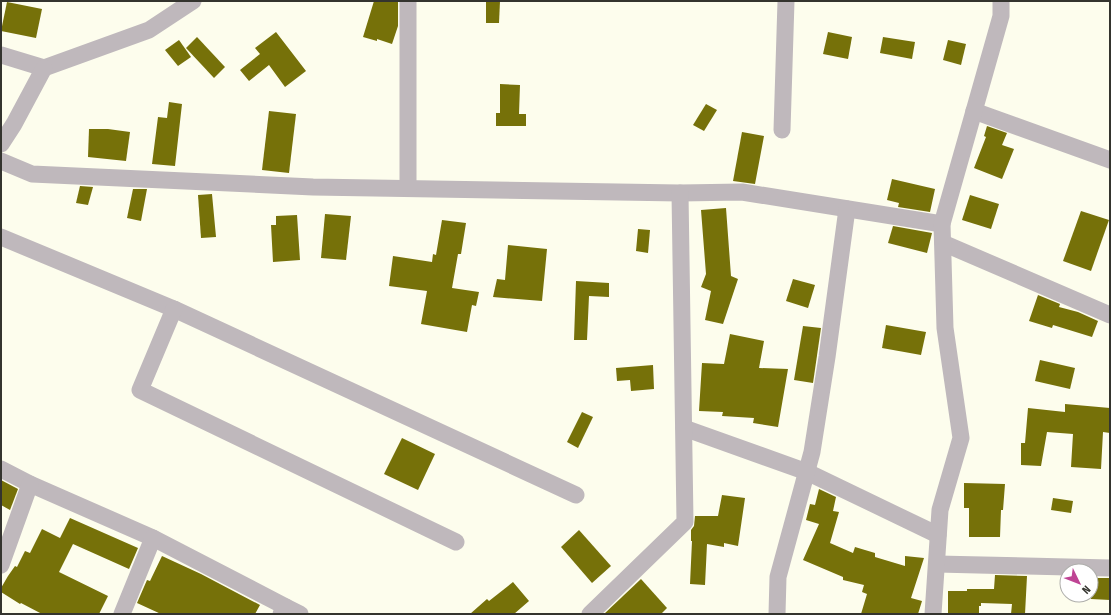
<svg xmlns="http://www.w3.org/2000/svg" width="1111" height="615" viewBox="0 0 1111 615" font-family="'Fira Sans Condensed',sans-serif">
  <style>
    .building { fill: #767109 }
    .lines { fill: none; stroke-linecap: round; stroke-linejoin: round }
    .minor { stroke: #bfb8bc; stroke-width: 17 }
  </style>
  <rect width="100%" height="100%" fill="#fdfded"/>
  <g class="building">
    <path d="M 374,1 L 393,1 L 398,2 L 398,26 L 392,44 L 377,39 L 377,41 L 363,37 Z"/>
    <path d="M 486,1 L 500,1 L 499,23 L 486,23 Z"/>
    <path d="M 7,2 L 42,9 L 36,38 L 1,31 Z"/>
    <path d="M 276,32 L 306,71 L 285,87 L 269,65 L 249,81 L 240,70 L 260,54 L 255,48 Z"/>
    <path d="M 828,32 L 852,37 L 848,59 L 823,54 Z"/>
    <path d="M 197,37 L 225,67 L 214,78 L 186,48 Z"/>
    <path d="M 883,37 L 915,42 L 912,59 L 880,53 Z"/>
    <path d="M 179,40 L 191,57 L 178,66 L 165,50 Z"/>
    <path d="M 948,40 L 966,44 L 961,65 L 943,60 Z"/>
    <path d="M 500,84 L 520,85 L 519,114 L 526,114 L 526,126 L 496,126 L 496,113 L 500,113 Z"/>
    <path d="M 169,102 L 182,104 L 175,166 L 152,164 L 158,117 L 167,118 Z"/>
    <path d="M 706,104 L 717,110 L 704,131 L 693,125 Z"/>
    <path d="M 269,111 L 296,114 L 289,173 L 262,170 Z"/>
    <path d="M 987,126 L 1007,133 L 1002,145 L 1014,149 L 1002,179 L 974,168 L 986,137 L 984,136 Z"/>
    <path d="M 89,129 L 108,129 L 130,132 L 126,161 L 88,157 Z"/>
    <path d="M 742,132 L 764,136 L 755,184 L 733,181 Z"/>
    <path d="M 892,179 L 935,189 L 930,212 L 898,207 L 899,203 L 887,200 Z"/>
    <path d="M 80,186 L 93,187 L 88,205 L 76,203 Z"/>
    <path d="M 133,189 L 147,189 L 141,221 L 127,218 Z"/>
    <path d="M 212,194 L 216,237 L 201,238 L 198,195 Z"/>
    <path d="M 970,195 L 999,204 L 991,229 L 962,220 Z"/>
    <path d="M 726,208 L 731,276 L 738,279 L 723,324 L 705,320 L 711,291 L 701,287 L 706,274 L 701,210 Z"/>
    <path d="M 1081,211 L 1109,220 L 1091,271 L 1063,261 Z"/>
    <path d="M 325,214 L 351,216 L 346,260 L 321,258 Z"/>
    <path d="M 297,215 L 300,260 L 273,262 L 271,225 L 276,225 L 276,216 Z"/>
    <path d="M 442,220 L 466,223 L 461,254 L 458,254 L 452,288 L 479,292 L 476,306 L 472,305 L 467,332 L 421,324 L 427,291 L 389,286 L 393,256 L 432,262 L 433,254 L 436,255 Z"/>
    <path d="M 893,226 L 932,233 L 927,253 L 888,243 Z"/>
    <path d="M 638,229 L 650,230 L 648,253 L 636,251 Z"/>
    <path d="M 508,245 L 547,249 L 542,301 L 493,297 L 497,279 L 505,280 Z"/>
    <path d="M 793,279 L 815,285 L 808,308 L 786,301 Z"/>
    <path d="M 576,281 L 609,283 L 609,297 L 589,296 L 587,340 L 574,340 Z"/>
    <path d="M 1038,295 L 1060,304 L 1059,307 L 1078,312 L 1098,321 L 1092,337 L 1053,325 L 1052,328 L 1029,321 Z"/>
    <path d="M 886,325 L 926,332 L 921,355 L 882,348 Z"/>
    <path d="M 803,326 L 821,328 L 813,383 L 794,380 Z"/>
    <path d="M 730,334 L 764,341 L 759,368 L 788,369 L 778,427 L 753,423 L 754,418 L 722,416 L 723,412 L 699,411 L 702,363 L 724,364 Z"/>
    <path d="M 1040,360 L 1075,368 L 1070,389 L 1035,381 Z"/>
    <path d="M 653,365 L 654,389 L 631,391 L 630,380 L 617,381 L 616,368 Z"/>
    <path d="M 1065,404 L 1110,408 L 1110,433 L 1103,432 L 1101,469 L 1071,467 L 1073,434 L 1047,432 L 1041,466 L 1021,465 L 1021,443 L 1025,443 L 1028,408 L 1065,412 Z"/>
    <path d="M 582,412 L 593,417 L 578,448 L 567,442 Z"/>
    <path d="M 402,438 L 435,454 L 418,490 L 384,474 Z"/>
    <path d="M 1,480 L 18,489 L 10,510 L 1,505 Z"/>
    <path d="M 964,483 L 1005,484 L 1003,510 L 1001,510 L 1000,537 L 969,537 L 969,508 L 964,508 Z"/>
    <path d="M 819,489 L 836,497 L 833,511 L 839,512 L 830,543 L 853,553 L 855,547 L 875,553 L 875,557 L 905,566 L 905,556 L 924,558 L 911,598 L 922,601 L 918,614 L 861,614 L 867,594 L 862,592 L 864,585 L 843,580 L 843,577 L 803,560 L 819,524 L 806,520 L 810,504 L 815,505 Z"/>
    <path d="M 722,495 L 745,498 L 738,546 L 724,543 L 724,547 L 707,544 L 705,585 L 690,584 L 692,541 L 691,541 L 691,530 L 694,526 L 695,516 L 718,516 Z"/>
    <path d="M 1053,498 L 1073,501 L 1071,513 L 1051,510 Z"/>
    <path d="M 70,518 L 138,548 L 129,569 L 73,544 L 59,572 L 108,596 L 99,614 L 42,614 L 21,603 L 20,604 L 1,592 L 1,588 L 8,576 L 15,566 L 17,567 L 25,551 L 30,553 L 42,529 L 60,538 Z"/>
    <path d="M 579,530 L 611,566 L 592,583 L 561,547 Z"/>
    <path d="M 162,556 L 201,574 L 260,605 L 255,614 L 161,614 L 137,603 L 147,580 L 150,581 Z"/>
    <path d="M 995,575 L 1027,576 L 1025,614 L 1011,614 L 1012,604 L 981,603 L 981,606 L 979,606 L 979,614 L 948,614 L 948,591 L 967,591 L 967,589 L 994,589 Z"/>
    <path d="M 1091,578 L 1110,578 L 1110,600 L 1091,599 Z"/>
    <path d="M 641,579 L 667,608 L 661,614 L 604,614 Z"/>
    <path d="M 513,582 L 529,601 L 514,614 L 470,614 L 487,599 L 489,601 Z"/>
  </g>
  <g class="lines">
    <g class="minor">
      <path d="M 1,55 L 44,68 L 149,30 L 193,1"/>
      <path d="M 974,111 L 1110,160"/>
      <path d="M 782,130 L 786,1"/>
      <path d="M 1,144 L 14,124 L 44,68"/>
      <path d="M 1,161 L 32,174 L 313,187 L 680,193 L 742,192 L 942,224"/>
      <path d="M 408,188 L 408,1"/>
      <path d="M 1,237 L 174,309 L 576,495"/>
      <path d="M 943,243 L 1110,315"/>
      <path d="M 174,309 L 140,390 L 456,542"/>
      <path d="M 684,428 L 807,472 L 938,535"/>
      <path d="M 1,469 L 30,484 L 153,538 L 286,607 L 281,614"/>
      <path d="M 937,564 L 1110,568"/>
      <path d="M 1,565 L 30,484"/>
      <path d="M 286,607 L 300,614"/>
      <path d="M 122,614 L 153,538"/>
      <path d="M 590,614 L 685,522 L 680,193"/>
      <path d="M 777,614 L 778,577 L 812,452 L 827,357 L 847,209"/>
      <path d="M 933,614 L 940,510 L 961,438 L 945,328 L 942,224 L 1001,16 L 1001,1"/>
    </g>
  </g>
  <rect width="1111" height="615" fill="none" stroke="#34342e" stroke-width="4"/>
  <g transform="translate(1079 583) rotate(133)"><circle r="19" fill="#ffffff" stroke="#aeaeab"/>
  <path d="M0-3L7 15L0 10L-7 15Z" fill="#bf4494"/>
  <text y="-6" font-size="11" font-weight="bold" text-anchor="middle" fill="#34342e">N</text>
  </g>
</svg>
